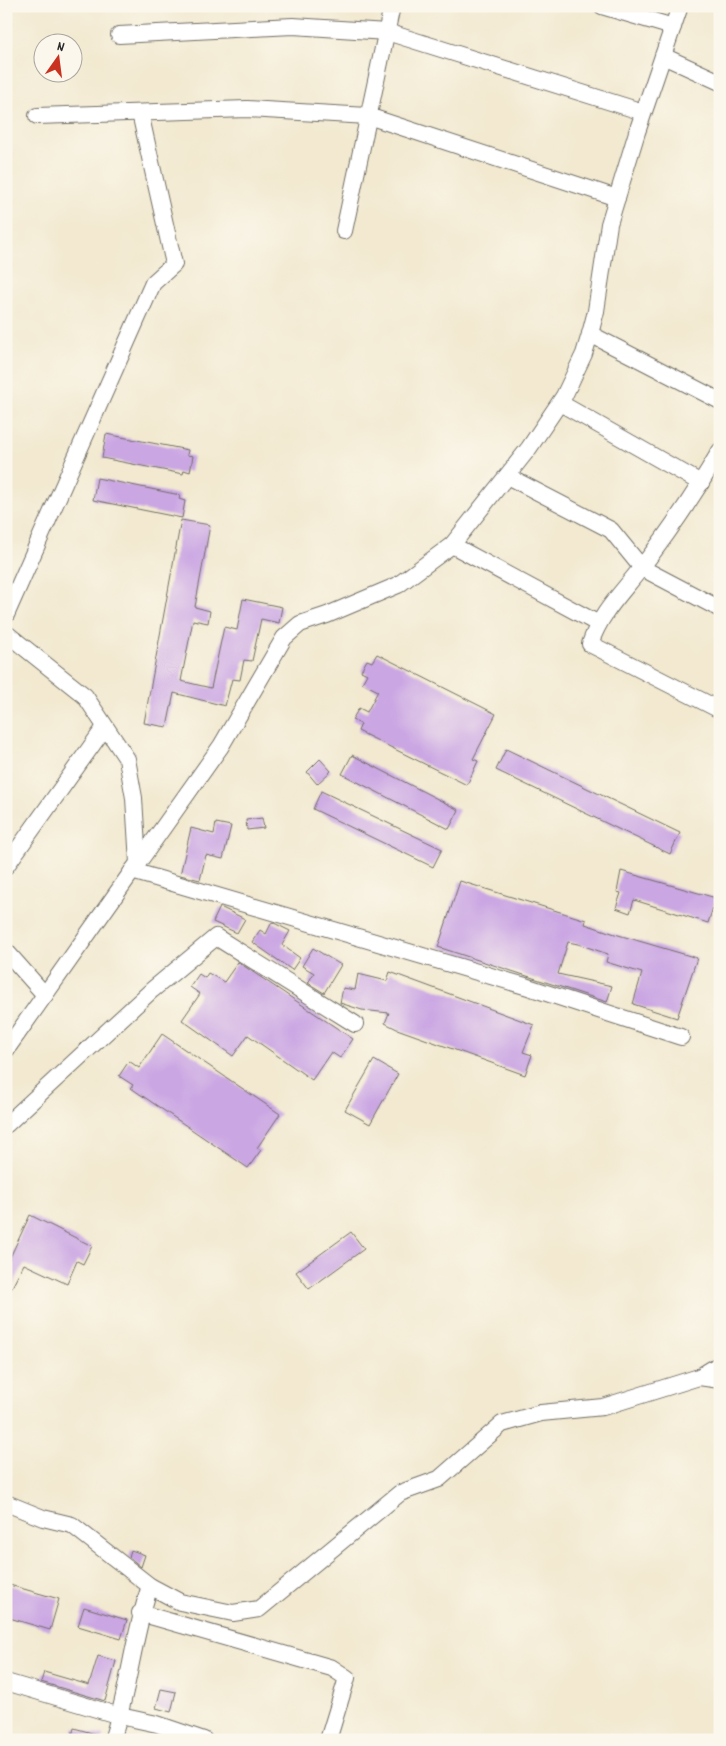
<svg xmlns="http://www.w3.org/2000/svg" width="726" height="1746" viewBox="0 0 726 1746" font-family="Dekko,sans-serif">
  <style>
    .building { fill: #caa6e3 }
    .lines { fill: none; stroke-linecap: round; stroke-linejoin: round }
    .minor-casing { stroke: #716e65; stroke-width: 18 }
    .minor { stroke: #fff; stroke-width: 16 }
  </style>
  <rect width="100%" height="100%" fill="#fbf7ec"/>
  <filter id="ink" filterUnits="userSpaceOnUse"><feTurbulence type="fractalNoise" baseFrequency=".02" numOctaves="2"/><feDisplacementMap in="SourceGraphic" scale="10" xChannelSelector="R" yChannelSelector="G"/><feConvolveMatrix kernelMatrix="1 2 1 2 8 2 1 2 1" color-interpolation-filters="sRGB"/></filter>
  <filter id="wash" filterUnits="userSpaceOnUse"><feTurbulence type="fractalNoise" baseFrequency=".0096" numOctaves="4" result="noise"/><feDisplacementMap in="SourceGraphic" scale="20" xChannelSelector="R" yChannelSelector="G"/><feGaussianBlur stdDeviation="1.12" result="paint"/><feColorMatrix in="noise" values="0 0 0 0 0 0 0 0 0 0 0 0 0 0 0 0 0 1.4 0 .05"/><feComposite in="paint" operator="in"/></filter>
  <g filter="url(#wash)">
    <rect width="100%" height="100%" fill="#f2e9d0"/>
    <g id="blocks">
      <g class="building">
        <path d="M 106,434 L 188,450 L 187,455 L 193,456 L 190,472 L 184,470 L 183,474 L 102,458 Z"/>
        <path d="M 97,478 L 180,495 L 179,499 L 185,501 L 182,518 L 93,500 Z"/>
        <path d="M 181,520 L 210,525 L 195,607 L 210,611 L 208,623 L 193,620 L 181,681 L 211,688 L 224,627 L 237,630 L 243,599 L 282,607 L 279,623 L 261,619 L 252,661 L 244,660 L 240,680 L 232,679 L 225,706 L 174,693 L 167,727 L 144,723 Z"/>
        <path d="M 377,654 L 496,714 L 473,759 L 478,761 L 467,785 L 358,731 L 361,724 L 352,720 L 359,708 L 367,712 L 378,691 L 362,683 L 367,674 L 361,671 L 367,660 L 372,662 Z"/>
        <path d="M 506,749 L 680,833 L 670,854 L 496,770 Z"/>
        <path d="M 352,755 L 459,810 L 449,829 L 342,774 Z"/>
        <path d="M 320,759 L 331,771 L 317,784 L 307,772 Z"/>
        <path d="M 321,791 L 442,849 L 433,867 L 313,809 Z"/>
        <path d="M 262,818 L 264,828 L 247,830 L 246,820 Z"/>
        <path d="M 216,823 L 231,826 L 223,859 L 206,855 L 200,880 L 180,875 L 191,828 L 214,834 Z"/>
        <path d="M 621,871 L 716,898 L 708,923 L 634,900 L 630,913 L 616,908 L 621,893 L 617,892 Z"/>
        <path d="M 460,881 L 586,920 L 585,924 L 615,934 L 697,958 L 677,1018 L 633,1004 L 642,973 L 606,962 L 608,954 L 578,944 L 568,942 L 558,974 L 612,986 L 607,1002 L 438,947 Z"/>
        <path d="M 220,907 L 245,919 L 237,933 L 213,922 Z"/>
        <path d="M 272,922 L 290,931 L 282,945 L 300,958 L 292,970 L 252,942 L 260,930 L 266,934 Z"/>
        <path d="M 313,948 L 341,965 L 324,993 L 308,983 L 314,973 L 302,966 Z"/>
        <path d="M 238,962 L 353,1039 L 340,1058 L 331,1052 L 312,1080 L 248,1035 L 233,1056 L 182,1020 L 200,994 L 190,987 L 199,974 L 205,978 L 208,973 L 224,982 Z"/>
        <path d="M 390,972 L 534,1025 L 523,1052 L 532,1055 L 525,1075 L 397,1029 L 385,1023 L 389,1013 L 362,1010 L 340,1003 L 343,988 L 355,990 L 358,974 L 387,981 Z"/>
        <path d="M 162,1034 L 280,1114 L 257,1148 L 261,1150 L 248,1168 L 131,1088 L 133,1085 L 119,1076 L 129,1061 L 139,1068 Z"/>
        <path d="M 374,1060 L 398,1074 L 370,1124 L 345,1110 Z"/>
        <path d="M 30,1215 L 92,1246 L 83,1264 L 77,1261 L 67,1284 L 24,1264 L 6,1299 L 6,1266 Z"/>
        <path d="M 351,1232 L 364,1249 L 309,1289 L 296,1272 Z"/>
        <path d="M 131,1550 L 145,1555 L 141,1567 L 129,1557 Z"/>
        <path d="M 6,1584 L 59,1599 L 50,1630 L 6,1617 Z"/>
        <path d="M 84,1607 L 127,1620 L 121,1639 L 78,1626 Z"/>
        <path d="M 98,1656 L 116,1661 L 105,1701 L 41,1682 L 44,1672 L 89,1685 Z"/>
        <path d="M 161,1689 L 176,1692 L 171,1712 L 156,1708 Z"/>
        <path d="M 74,1728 L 103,1736 L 102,1740 L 71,1740 Z"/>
      </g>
    </g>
  </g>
  <g filter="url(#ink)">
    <use href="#blocks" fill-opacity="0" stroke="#716e65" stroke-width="1"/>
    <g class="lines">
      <defs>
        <g id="minor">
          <path d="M 602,6 L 673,27"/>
          <path d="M 119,35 L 293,26 L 387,32 L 643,112"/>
          <path d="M 663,56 L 720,82"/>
          <path d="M 37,116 L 247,109 L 368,116 L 617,198"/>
          <path d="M 344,231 L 392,6"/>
          <path d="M 590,334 L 720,401"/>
          <path d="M 560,403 L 701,483"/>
          <path d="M 720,451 C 696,492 670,531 641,568 C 621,594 601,612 590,644 L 720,710"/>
          <path d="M 507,476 L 611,530 L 642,568 L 720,609"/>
          <path d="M 452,545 L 597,623"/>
          <path d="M 6,615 L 153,283 L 174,264 L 140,113"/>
          <path d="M 6,633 L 85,696 L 127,759 L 134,798 L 138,863 L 6,1050"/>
          <path d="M 138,863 L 221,746 L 284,638 L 300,624 L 327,615 L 398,585 L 452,545 L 529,448 L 564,396 L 584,354 L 590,334 L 596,311 L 609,224 L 637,132 L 680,6"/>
          <path d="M 6,866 L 105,727"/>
          <path d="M 132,871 L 525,986 L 681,1037"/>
          <path d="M 6,951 L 45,995"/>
          <path d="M 6,1125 L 152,990 L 216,937 L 355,1024"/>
          <path d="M 699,1377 L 720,1364"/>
          <path d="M 6,1503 L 43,1518 L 72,1525 L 150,1586 L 180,1602 L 233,1613 L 259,1609 L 400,1493 L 439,1479 L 502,1424 L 541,1413 L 603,1407 L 699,1377 L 720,1380"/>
          <path d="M 140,1613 L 332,1668 L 347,1678 L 328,1740"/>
          <path d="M 6,1682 L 120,1716 L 157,1724 L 204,1740"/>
          <path d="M 112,1740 C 129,1690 133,1636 150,1586"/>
        </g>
      </defs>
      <use href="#minor" class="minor-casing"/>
      <use href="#minor" class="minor"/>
    </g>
  </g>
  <rect width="726" height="1746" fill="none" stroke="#fbf7ec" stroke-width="25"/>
  <g transform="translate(58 58) rotate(14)"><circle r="24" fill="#fbf7ec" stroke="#a8a59f"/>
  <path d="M0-4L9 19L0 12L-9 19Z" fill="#c8321e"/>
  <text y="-8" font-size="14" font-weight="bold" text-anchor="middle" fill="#2b2b2b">N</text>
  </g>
</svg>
